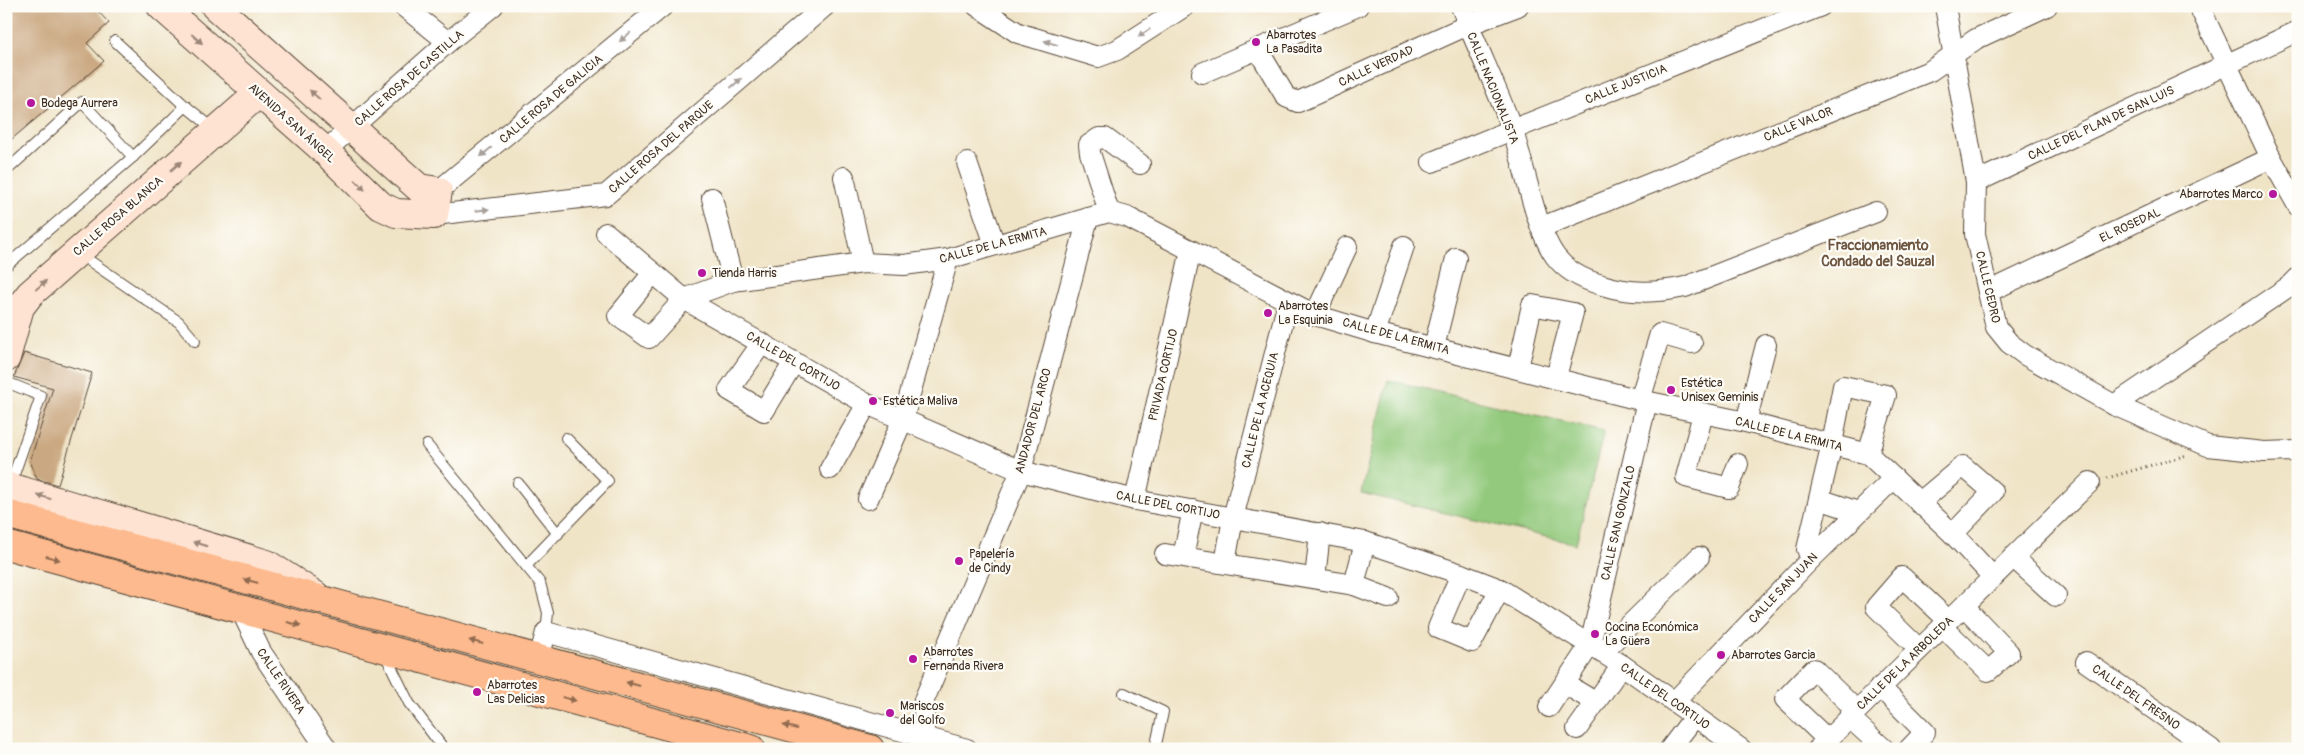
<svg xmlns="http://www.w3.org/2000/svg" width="2304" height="755" viewBox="0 0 2304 755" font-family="Pangolin,sans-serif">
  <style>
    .green { fill: #92c97b; stroke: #667a4c }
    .building { fill: #caa881 }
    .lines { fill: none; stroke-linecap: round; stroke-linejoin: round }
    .lane-casing { stroke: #564637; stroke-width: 12 }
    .street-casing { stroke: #564637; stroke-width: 22 }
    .secondary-casing { stroke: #564637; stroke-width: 30 }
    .primary-casing { stroke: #564637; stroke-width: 30 }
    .path { stroke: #564637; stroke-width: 3; stroke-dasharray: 1 4; stroke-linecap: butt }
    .lane { stroke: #fff; stroke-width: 10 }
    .street { stroke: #fff; stroke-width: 20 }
    .secondary { stroke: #fee3d2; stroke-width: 28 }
    .primary { stroke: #fcba8e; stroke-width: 28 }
    .oneway { fill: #a79f9a }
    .oneway2 { fill: #9c8678 }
    .oneway3 { fill: #926b50 }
    .poi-dot { fill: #b5179e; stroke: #fdfcf7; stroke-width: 2 }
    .labels { text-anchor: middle; stroke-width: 4.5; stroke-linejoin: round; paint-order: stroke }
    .poi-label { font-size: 12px; fill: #3b2a1e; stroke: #fdfcf7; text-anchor: start }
    .street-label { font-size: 12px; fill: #3b2a1e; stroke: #fdfcf7 }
    .neighbourhood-label { font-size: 14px; font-weight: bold; fill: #6d5641; stroke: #fdfcf7 }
  </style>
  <rect width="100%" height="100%" fill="#fdfcf7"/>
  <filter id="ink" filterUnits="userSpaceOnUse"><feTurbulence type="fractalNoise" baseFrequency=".02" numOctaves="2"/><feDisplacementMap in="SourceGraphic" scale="10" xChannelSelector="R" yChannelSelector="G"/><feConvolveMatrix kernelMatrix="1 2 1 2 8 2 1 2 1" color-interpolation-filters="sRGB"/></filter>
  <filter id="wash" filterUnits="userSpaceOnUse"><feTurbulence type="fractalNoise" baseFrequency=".0096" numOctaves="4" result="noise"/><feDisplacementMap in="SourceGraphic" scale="20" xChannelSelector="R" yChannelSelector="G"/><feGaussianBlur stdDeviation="1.12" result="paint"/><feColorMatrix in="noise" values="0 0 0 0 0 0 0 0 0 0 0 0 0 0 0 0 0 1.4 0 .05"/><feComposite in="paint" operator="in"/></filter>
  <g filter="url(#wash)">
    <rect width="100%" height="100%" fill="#f0e4c7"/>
    <path class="green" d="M 1388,380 L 1604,431 L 1576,544 L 1361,493 Z"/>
    <g id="blocks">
      <g class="building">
        <path d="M 6,6 L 93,6 L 109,23 L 87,43 L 104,61 L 6,144 Z"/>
        <path d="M 24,353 L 92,373 L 58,485 L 37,479 L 30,461 L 53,388 L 14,377 Z"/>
      </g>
    </g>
  </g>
  <g filter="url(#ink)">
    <use href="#blocks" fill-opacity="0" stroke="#564637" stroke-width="1"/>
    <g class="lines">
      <defs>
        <g id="lane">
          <path d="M 115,41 L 183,104 L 215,130"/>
          <path d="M 6,171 L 82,102 L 133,157"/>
          <path d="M 78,253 L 179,322 L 195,341"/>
          <path d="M 6,266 L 133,157 L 186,106"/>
          <path d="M 6,295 L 20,307"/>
          <path d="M 6,382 L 41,396 L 10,486"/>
          <path d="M 427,445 L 540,583 L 548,613 L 546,632"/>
          <path d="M 518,483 L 558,534"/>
          <path d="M 526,566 L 608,481 L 566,438"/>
          <path d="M 384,652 L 409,703 L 444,749"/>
          <path d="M 1124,693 L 1163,712 L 1155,749"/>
        </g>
        <g id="street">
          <path d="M 403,6 L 448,42"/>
          <path d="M 977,6 L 1018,33 L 1098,57 L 1117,50 L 1185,6"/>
          <path d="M 1461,6 C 1477,48 1497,88 1512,129 C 1525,165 1534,226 1555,256 C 1567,272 1584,280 1602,285 C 1631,294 1656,293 1685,287 L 1876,212"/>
          <path d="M 1945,6 L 1976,182 L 1975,234 L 1996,327 L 2009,343 L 2025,355 L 2114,405 L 2208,446 L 2264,452 L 2298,451"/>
          <path d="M 2199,6 L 2271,158 L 2298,206"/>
          <path d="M 1258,50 L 1286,97 L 1298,102 L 1468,25 L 1518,6"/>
          <path d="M 1202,73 L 1358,6"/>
          <path d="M 325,151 L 448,42 L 493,6"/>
          <path d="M 1432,162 L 1821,6"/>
          <path d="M 967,163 L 995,245"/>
          <path d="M 844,177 L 863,263"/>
          <path d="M 1976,182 L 2298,31"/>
          <path d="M 438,191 L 663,6"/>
          <path d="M 712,198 L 733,281"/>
          <path d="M 1109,212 L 1090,153 L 1089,145 L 1099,138 L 1105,138 L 1140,164"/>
          <path d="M 434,215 L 606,195 L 825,6"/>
          <path d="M 1542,227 L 1930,71 L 1976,39 L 2047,6"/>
          <path d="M 606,233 L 684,299 L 867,404 L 1021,471 L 1135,500 L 1365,542 L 1461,574 L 1500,589 L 1622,665 L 1741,749"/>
          <path d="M 653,273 L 618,316 L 649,338 L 684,299 L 733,281 L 863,263 L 904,265 L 948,259 L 1109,212 L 1127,217 L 1315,315 L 1375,333 L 1640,400 L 1746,422 L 1868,454 L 1953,534 L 1993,577"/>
          <path d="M 1988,292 L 2271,158"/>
          <path d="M 1315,315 L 1347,247"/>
          <path d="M 1375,333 L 1404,246"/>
          <path d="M 762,343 L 729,390 L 764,411 L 794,362"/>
          <path d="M 1434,347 L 1456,258"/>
          <path d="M 1518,368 L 1532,305 L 1573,313 L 1556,377"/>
          <path d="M 1640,400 L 1660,334 L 1692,343"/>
          <path d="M 2114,405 L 2291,285 L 2298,278"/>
          <path d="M 1703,414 L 1686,477 L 1729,488 L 1738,464"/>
          <path d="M 1746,422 L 1766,345"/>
          <path d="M 830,469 L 867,404"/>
          <path d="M 868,499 L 903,419 L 948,259"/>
          <path d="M 1819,499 L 1858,512"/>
          <path d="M 1135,500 L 1191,250"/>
          <path d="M 1919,503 L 1963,466 L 1993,492 L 1953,534"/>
          <path d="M 1165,554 L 1354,585 L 1388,598"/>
          <path d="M 1183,556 L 1193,510"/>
          <path d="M 2013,557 L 2056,596"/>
          <path d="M 1811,559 L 1807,549 L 1832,444 L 1843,386 L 1886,395 L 1868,454"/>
          <path d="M 1225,563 L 1233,518 L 1288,302"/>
          <path d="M 1461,574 L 1438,628 L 1472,642 L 1500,589"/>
          <path d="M 1315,578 L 1320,533"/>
          <path d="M 1354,585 L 1365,542"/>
          <path d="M 241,610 L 261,652 L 327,749"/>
          <path d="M 1943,627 L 1988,671 L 2009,653 L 1964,606"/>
          <path d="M 1919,649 L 1876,607 L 1902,577 L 1949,621"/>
          <path d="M 1602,652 L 1699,557"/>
          <path d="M 539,659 L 546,632 L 967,749"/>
          <path d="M 2086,662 L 2211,749"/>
          <path d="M 1565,684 L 1595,702"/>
          <path d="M 1880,687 L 1925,732 L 1909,749"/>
          <path d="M 1675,701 L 1811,559 L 1894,478"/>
          <path d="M 1549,707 L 1590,645 L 1647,401"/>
          <path d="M 1849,717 L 1884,749"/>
          <path d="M 1577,729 L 1622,665"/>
          <path d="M 1827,739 L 1785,699 L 1814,669 L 1856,710"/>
          <path d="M 929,749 L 924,737 L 924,700 L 1021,471 L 1088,218"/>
          <path d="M 1670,749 L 1695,716"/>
          <path d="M 1818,749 L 2090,482"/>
        </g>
        <g id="secondary">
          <path d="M 161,6 L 325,151 L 381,206 L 396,213 L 434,215 L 438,191 L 419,188 L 215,6"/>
          <path d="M 6,358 L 20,307 L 30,294 L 259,93"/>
          <path d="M 6,486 L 267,564 L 315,595"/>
        </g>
        <g id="primary">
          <path d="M 6,514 L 870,749"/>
          <path d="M 6,545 L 751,749"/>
        </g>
      </defs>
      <use href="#lane" class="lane-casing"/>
      <use href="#street" class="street-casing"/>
      <use href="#secondary" class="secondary-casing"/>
      <use href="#primary" class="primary-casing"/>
      <path class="path" d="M 2107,478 L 2187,455"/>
      <use href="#lane" class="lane"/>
      <use href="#street" class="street"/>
      <use href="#secondary" class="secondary"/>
      <use href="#primary" class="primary"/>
    </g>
    <defs><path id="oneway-solid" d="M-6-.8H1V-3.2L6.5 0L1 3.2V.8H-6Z" transform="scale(1.25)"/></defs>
    <g class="oneway">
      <use href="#oneway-solid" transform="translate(1144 33) rotate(147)"/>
      <use href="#oneway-solid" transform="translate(625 37) rotate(140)"/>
      <use href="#oneway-solid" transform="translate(1051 43) rotate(-163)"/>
      <use href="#oneway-solid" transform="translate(736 83) rotate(-41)"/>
      <use href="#oneway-solid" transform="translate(486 152) rotate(140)"/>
      <use href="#oneway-solid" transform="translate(482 210) rotate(-7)"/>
    </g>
    <g class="oneway2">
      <use href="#oneway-solid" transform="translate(197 39) rotate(41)"/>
      <use href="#oneway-solid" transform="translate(315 95) rotate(-138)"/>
      <use href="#oneway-solid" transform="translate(176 166) rotate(-41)"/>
      <use href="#oneway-solid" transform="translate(360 185) rotate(45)"/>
      <use href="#oneway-solid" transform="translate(41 285) rotate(-41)"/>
      <use href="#oneway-solid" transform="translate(44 497) rotate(-163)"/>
      <use href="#oneway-solid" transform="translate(200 544) rotate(-163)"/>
    </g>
    <g class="oneway3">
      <use href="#oneway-solid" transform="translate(53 558) rotate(16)"/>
      <use href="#oneway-solid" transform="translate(251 581) rotate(-165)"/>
      <use href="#oneway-solid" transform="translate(294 624) rotate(15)"/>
      <use href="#oneway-solid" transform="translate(476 642) rotate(-165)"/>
      <use href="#oneway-solid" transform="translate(633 684) rotate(-165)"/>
      <use href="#oneway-solid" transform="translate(569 699) rotate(15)"/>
      <use href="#oneway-solid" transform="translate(790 727) rotate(-165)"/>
    </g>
  </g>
  <g class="poi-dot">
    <circle cx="1256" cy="42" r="5"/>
    <circle cx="31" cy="103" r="5"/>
    <circle cx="2273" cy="194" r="5"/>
    <circle cx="702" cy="273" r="5"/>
    <circle cx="1268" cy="313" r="5"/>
    <circle cx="1671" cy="390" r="5"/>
    <circle cx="873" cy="401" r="5"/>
    <circle cx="959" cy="561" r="5"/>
    <circle cx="1595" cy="634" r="5"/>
    <circle cx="1721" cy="655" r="5"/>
    <circle cx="913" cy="659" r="5"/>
    <circle cx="477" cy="692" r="5"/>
    <circle cx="890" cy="713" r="5"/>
  </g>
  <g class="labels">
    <g class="poi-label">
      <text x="1266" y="39">Abarrotes<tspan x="1266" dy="14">La Pasadita</tspan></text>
      <text x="41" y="107">Bodega Aurrera</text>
      <text x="2263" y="198" text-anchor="end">Abarrotes Marco</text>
      <text x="712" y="277">Tienda Harris</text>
      <text x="1278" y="310">Abarrotes<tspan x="1278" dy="14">La Esquinia</tspan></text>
      <text x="1681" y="387">Estética<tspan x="1681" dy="14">Unisex Geminis</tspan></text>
      <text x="883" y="405">Estética Maliva</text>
      <text x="969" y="558">Papelería<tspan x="969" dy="14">de Cindy</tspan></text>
      <text x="1605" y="631">Cocina Económica<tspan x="1605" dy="14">La Güera</tspan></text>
      <text x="923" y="656">Abarrotes<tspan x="923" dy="14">Fernanda Rivera</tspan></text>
      <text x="1731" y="659">Abarrotes Garcia</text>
      <text x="487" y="689">Abarrotes<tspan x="487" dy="14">Las Delicias</tspan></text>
      <text x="900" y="710">Mariscos<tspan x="900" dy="14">del Golfo</tspan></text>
    </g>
    <g class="street-label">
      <text transform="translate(1376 66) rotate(-25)" y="4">CALLE VERDAD</text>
      <text transform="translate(409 78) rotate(-41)" y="4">CALLE ROSA DE CASTILLA</text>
      <text transform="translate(1626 84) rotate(-22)" y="4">CALLE JUSTICIA</text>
      <text transform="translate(1493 88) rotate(68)" y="4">CALLE NACIONALISTA</text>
      <text transform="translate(551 99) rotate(-40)" y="4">CALLE ROSA DE GALICIA</text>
      <text transform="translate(292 123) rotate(42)" y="4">AVENIDA SAN ÁNGEL</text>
      <text transform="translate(2101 123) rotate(-25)" y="4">CALLE DEL PLAN DE SAN LUIS</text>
      <text transform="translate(1798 124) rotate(-22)" y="4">CALLE VALOR</text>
      <text transform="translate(661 147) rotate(-41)" y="4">CALLE ROSA DEL PARQUE</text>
      <text transform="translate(118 216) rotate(-41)" y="4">CALLE ROSA BLANCA</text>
      <text transform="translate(2130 225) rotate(-25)" y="4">EL ROSEDAL</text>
      <text transform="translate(993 245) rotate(-15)" y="4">CALLE DE LA ERMITA</text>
      <text transform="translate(1988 287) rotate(77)" y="4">CALLE CEDRO</text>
      <text transform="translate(1396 336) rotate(15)" y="4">CALLE DE LA ERMITA</text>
      <text transform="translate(793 361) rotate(30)" y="4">CALLE DEL CORTIJO</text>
      <text transform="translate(1163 375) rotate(-77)" y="4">PRIVADA CORTIJO</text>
      <text transform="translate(1260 410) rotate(-76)" y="4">CALLE DE LA ACEQUIA</text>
      <text transform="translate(1033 421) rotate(-75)" y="4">ANDADOR DEL ARCO</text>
      <text transform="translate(1789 434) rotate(14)" y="4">CALLE DE LA ERMITA</text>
      <text transform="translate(1168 505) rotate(11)" y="4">CALLE DEL CORTIJO</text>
      <text transform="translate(1618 523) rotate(-77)" y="4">CALLE SAN GONZALO</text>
      <text transform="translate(1783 588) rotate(-46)" y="4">CALLE SAN JUAN</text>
      <text transform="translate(1905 663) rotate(-44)" y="4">CALLE DE LA ARBOLEDA</text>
      <text transform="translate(281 681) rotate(56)" y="4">CALLE RIVERA</text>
      <text transform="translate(1665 696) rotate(35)" y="4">CALLE DEL CORTIJO</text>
      <text transform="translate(2136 697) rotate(35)" y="4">CALLE DEL FRESNO</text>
    </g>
    <g class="neighbourhood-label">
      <text x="1878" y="250">Fraccionamiento<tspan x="1878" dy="16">Condado del Sauzal</tspan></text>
    </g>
  </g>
  <rect width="2304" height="755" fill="none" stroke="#fdfcf7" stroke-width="25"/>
</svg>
